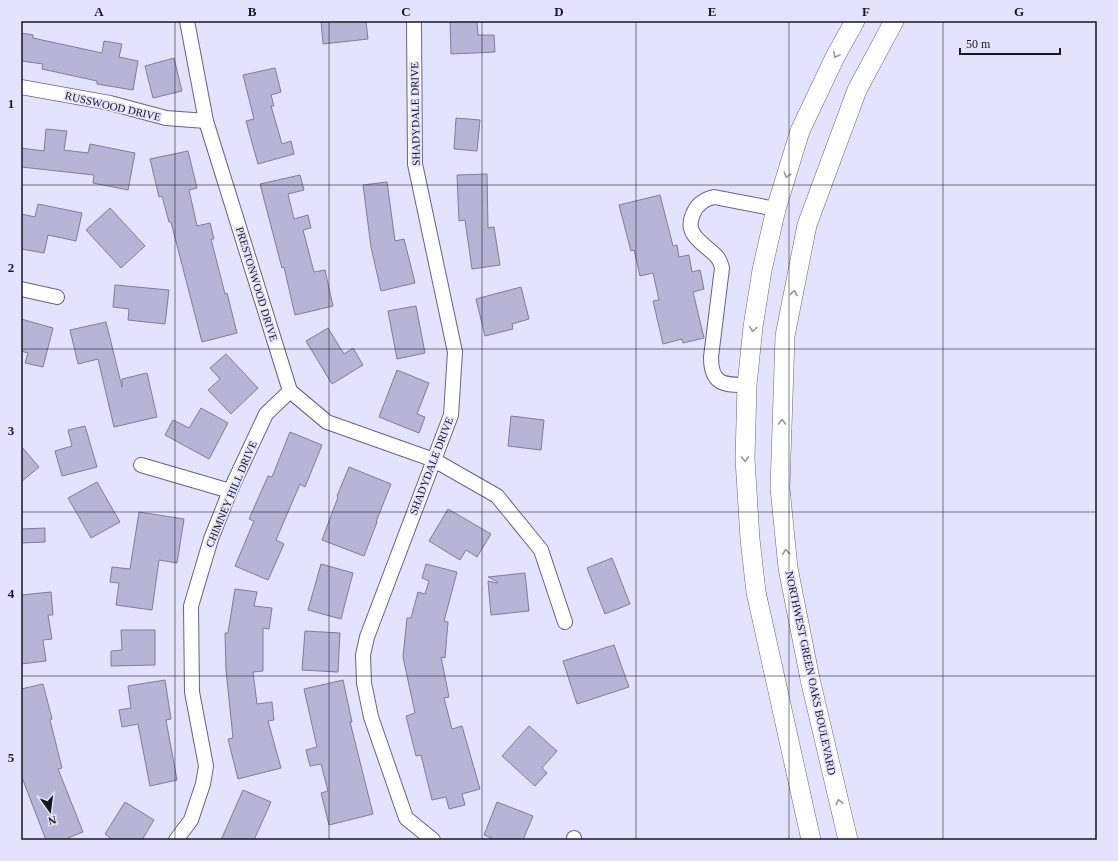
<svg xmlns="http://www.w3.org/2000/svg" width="1118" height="861" viewBox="0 0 1118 861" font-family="Georgia,serif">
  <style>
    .building { fill: #b7b5d6; stroke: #7e7c9a }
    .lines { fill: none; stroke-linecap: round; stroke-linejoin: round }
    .minor-casing { stroke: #666481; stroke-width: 16 }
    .secondary-casing { stroke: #666481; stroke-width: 20 }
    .minor { stroke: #fff; stroke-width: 14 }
    .secondary { stroke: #fff; stroke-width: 19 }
    .oneway { stroke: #97969b }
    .grid { fill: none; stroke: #171621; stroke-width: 1; stroke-opacity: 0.55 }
    .labels { text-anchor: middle; stroke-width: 3.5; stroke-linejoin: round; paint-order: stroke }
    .street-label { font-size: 11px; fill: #171621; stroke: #e4e3fe }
    .neatline { fill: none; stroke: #171621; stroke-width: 1.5 }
    .grid-label { font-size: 13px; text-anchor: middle; font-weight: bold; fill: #171621 }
  </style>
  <rect width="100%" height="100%" fill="#e4e3fe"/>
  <g class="building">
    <path d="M 321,21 L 366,21 L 368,39 L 323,44 Z"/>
    <path d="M 450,21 L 477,21 L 478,35 L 494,35 L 495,52 L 451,54 Z"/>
    <path d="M 21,33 L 33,35 L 33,38 L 102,53 L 104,41 L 122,44 L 119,57 L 138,61 L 133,90 L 97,84 L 97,81 L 42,69 L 43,64 L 21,61 Z"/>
    <path d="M 174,58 L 182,91 L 153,98 L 145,66 Z"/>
    <path d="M 275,68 L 281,92 L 271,95 L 274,106 L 271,106 L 282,144 L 291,141 L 294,154 L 258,164 L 246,121 L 254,119 L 243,75 Z"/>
    <path d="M 456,118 L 480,120 L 477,151 L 454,149 Z"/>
    <path d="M 46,129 L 67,131 L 64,150 L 88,153 L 90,144 L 135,153 L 128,190 L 93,183 L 94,175 L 21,167 L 21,148 L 44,151 Z"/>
    <path d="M 188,151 L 197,188 L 189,190 L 197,226 L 210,223 L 214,239 L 211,239 L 225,294 L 227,293 L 237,333 L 202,342 L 171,222 L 169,222 L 162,196 L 159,197 L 150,159 Z"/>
    <path d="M 487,174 L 488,228 L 494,227 L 500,265 L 472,269 L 465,220 L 459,221 L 457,175 Z"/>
    <path d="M 300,175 L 304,190 L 288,194 L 294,219 L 308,215 L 311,228 L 303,230 L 314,272 L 325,270 L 333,306 L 295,315 L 284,267 L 282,268 L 260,184 Z"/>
    <path d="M 387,182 L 395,241 L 404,239 L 415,283 L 381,291 L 371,247 L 363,185 Z"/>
    <path d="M 660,195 L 673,246 L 677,245 L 679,257 L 689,255 L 692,272 L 700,270 L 704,289 L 693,292 L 704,338 L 683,343 L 682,339 L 663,344 L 653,301 L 659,300 L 653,273 L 640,276 L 634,250 L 631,251 L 619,205 Z"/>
    <path d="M 38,204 L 82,213 L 76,241 L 48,235 L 44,253 L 21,249 L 21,214 L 35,217 Z"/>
    <path d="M 110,208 L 145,246 L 121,268 L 86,230 Z"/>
    <path d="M 115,285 L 169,290 L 165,324 L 128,320 L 129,309 L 113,307 Z"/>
    <path d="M 521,287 L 529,319 L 512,324 L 513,329 L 485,336 L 476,299 Z"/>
    <path d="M 416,306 L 425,353 L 397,359 L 388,311 Z"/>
    <path d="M 21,319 L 53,328 L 43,367 L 25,363 L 28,353 L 21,351 Z"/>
    <path d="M 106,322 L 122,387 L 122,379 L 147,373 L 157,417 L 114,427 L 98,359 L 78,364 L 70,330 Z"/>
    <path d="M 328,328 L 344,354 L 353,348 L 363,365 L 332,384 L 306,341 Z"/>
    <path d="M 226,354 L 258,388 L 231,414 L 208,390 L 220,379 L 210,368 Z"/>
    <path d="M 397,370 L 429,383 L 417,414 L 425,417 L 419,433 L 379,417 Z"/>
    <path d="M 201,408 L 228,423 L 209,459 L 165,435 L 173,420 L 189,428 Z"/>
    <path d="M 511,416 L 544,420 L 541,450 L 508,446 Z"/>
    <path d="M 85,426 L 97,467 L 62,476 L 55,451 L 72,446 L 68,430 Z"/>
    <path d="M 290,432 L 322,445 L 305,487 L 300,484 L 276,540 L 284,544 L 268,580 L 235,566 L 254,521 L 249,519 L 268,476 L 272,477 Z"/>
    <path d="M 21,446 L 39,467 L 21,482 Z"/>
    <path d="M 349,467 L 391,484 L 376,522 L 377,522 L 364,556 L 322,540 L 338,497 L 337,496 Z"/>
    <path d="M 97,482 L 120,522 L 91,538 L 68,498 Z"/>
    <path d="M 448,509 L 491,534 L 477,557 L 466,550 L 460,560 L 429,541 Z"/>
    <path d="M 139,512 L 184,519 L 177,563 L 159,560 L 152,610 L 116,605 L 119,583 L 110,582 L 112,567 L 130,569 Z"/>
    <path d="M 45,528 L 45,542 L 21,543 L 21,529 Z"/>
    <path d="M 612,558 L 630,604 L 605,614 L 587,568 Z"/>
    <path d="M 321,564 L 353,573 L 341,619 L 308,610 Z"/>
    <path d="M 426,564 L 457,572 L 444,621 L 448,622 L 445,658 L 441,657 L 449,697 L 444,698 L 452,729 L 462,726 L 480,789 L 462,794 L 465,805 L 449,809 L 446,797 L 432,800 L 421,755 L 416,756 L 406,716 L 415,713 L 403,657 L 407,618 L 411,618 L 418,592 L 425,594 L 429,581 L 422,578 Z"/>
    <path d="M 525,573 L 529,611 L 491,615 L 488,581 L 497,583 L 498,582 L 488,577 Z"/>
    <path d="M 235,589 L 257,592 L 254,606 L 272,608 L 269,629 L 263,628 L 263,671 L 253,672 L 257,704 L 272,702 L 274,720 L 268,721 L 281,768 L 238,779 L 228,739 L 233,738 L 226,670 L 225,633 L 228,633 Z"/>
    <path d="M 51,592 L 53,615 L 48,615 L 52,639 L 43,640 L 46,661 L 21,664 L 21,595 Z"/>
    <path d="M 121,630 L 155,630 L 155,665 L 111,666 L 111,651 L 122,650 Z"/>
    <path d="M 305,631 L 340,633 L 338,672 L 302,670 Z"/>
    <path d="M 614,645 L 629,687 L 577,704 L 563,661 Z"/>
    <path d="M 165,680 L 171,719 L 166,720 L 177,780 L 150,786 L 138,724 L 122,727 L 119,710 L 131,708 L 128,686 Z"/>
    <path d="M 343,680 L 352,722 L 350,722 L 373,814 L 329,825 L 321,793 L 328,791 L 321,764 L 310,766 L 306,750 L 317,747 L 304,689 Z"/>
    <path d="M 43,684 L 52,719 L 50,720 L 62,768 L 58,769 L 83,832 L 63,840 L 46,840 L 21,775 L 21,689 Z"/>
    <path d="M 529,726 L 557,751 L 542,768 L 547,773 L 535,786 L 502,756 Z"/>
    <path d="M 243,790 L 271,802 L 254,840 L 221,840 Z"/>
    <path d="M 125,802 L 154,820 L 142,840 L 113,840 L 105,834 Z"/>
    <path d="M 497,802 L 533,816 L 523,840 L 496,840 L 484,835 Z"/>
  </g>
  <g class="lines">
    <defs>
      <g id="minor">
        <path d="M 187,21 L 206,121 L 290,391 L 327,422 L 434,460 L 497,496 L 541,550 L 565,622"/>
        <path d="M 414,21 L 415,164 L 455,352 L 451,415 L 367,637 L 363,655 L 364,683 L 371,717 L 406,818 L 433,840"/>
        <path d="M 21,87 L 110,103 L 166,118 L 206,121"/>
        <path d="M 21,289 L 57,297"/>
        <path d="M 747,385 C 724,385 711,385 711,357 L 722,268 C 721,264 720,260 717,257 C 706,244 683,236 693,214 C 697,204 705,199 714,197 L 776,209"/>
        <path d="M 141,465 L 230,491"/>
        <path d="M 176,840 L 191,820 L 203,784 L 206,766 L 192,692 L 191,606 L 211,539 L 230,491 L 266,414 L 290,391"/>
        <path d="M 574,840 L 574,838"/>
      </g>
      <g id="secondary">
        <path d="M 811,840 L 756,592 L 750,539 L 745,459 L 747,385 L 753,327 L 762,270 L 776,209 L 800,131 L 835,57 L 855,21"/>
        <path d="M 848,840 L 810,679 L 788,568 L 780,488 L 785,336 L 807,225 L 857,90 L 894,21"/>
      </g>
    </defs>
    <use href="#minor" class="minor-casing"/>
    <use href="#secondary" class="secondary-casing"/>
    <use href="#minor" class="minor"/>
    <use href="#secondary" class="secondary"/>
  </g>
  <defs><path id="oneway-chevron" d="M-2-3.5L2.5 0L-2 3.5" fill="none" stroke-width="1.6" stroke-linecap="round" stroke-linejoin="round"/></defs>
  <g class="oneway">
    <use href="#oneway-chevron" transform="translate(836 55) rotate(118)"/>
    <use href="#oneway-chevron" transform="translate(787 175) rotate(107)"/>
    <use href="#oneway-chevron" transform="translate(794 293) rotate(-79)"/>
    <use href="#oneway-chevron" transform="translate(753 329) rotate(97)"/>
    <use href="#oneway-chevron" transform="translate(782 422) rotate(-89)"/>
    <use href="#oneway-chevron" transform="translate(745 459) rotate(89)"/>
    <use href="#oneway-chevron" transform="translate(786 552) rotate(-95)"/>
    <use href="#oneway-chevron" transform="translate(839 802) rotate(-103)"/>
  </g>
  <path class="grid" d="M 175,21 L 175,840M 329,21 L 329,840M 482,21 L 482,840M 636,21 L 636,840M 789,21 L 789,840M 943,21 L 943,840M 21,185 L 1097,185M 21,349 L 1097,349M 21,512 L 1097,512M 21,676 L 1097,676"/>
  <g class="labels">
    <g class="street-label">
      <text transform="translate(113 106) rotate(13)" y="4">RUSSWOOD DRIVE</text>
      <text transform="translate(415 114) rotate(-91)" y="4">SHADYDALE DRIVE</text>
      <text transform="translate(257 284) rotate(73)" y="4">PRESTONWOOD DRIVE</text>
      <text transform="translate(431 466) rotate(-69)" y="4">SHADYDALE DRIVE</text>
      <text transform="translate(231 494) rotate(-67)" y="4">CHIMNEY HILL DRIVE</text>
      <text transform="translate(811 673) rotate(78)" y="4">NORTHWEST GREEN OAKS BOULEVARD</text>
    </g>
  </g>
  <rect width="1118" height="861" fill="none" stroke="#e4e3fe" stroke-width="44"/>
  <g transform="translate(50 811) rotate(166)" stroke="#e4e3fe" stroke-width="3" paint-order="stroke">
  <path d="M0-3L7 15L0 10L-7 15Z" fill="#171621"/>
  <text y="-6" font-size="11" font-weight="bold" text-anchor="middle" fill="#171621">N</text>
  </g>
  <path d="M960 48v6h100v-6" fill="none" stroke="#171621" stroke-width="2"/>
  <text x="966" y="48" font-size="12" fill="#171621" stroke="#e4e3fe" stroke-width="3" paint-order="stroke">50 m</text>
  <rect x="22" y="22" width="1074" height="817" class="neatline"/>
  <g class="grid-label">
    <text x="99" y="16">A</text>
    <text x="252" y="16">B</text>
    <text x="406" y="16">C</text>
    <text x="559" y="16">D</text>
    <text x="712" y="16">E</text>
    <text x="866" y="16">F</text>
    <text x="1019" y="16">G</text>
    <text x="11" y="108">1</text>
    <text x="11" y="272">2</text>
    <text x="11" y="435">3</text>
    <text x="11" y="598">4</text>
    <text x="11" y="762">5</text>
  </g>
</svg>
